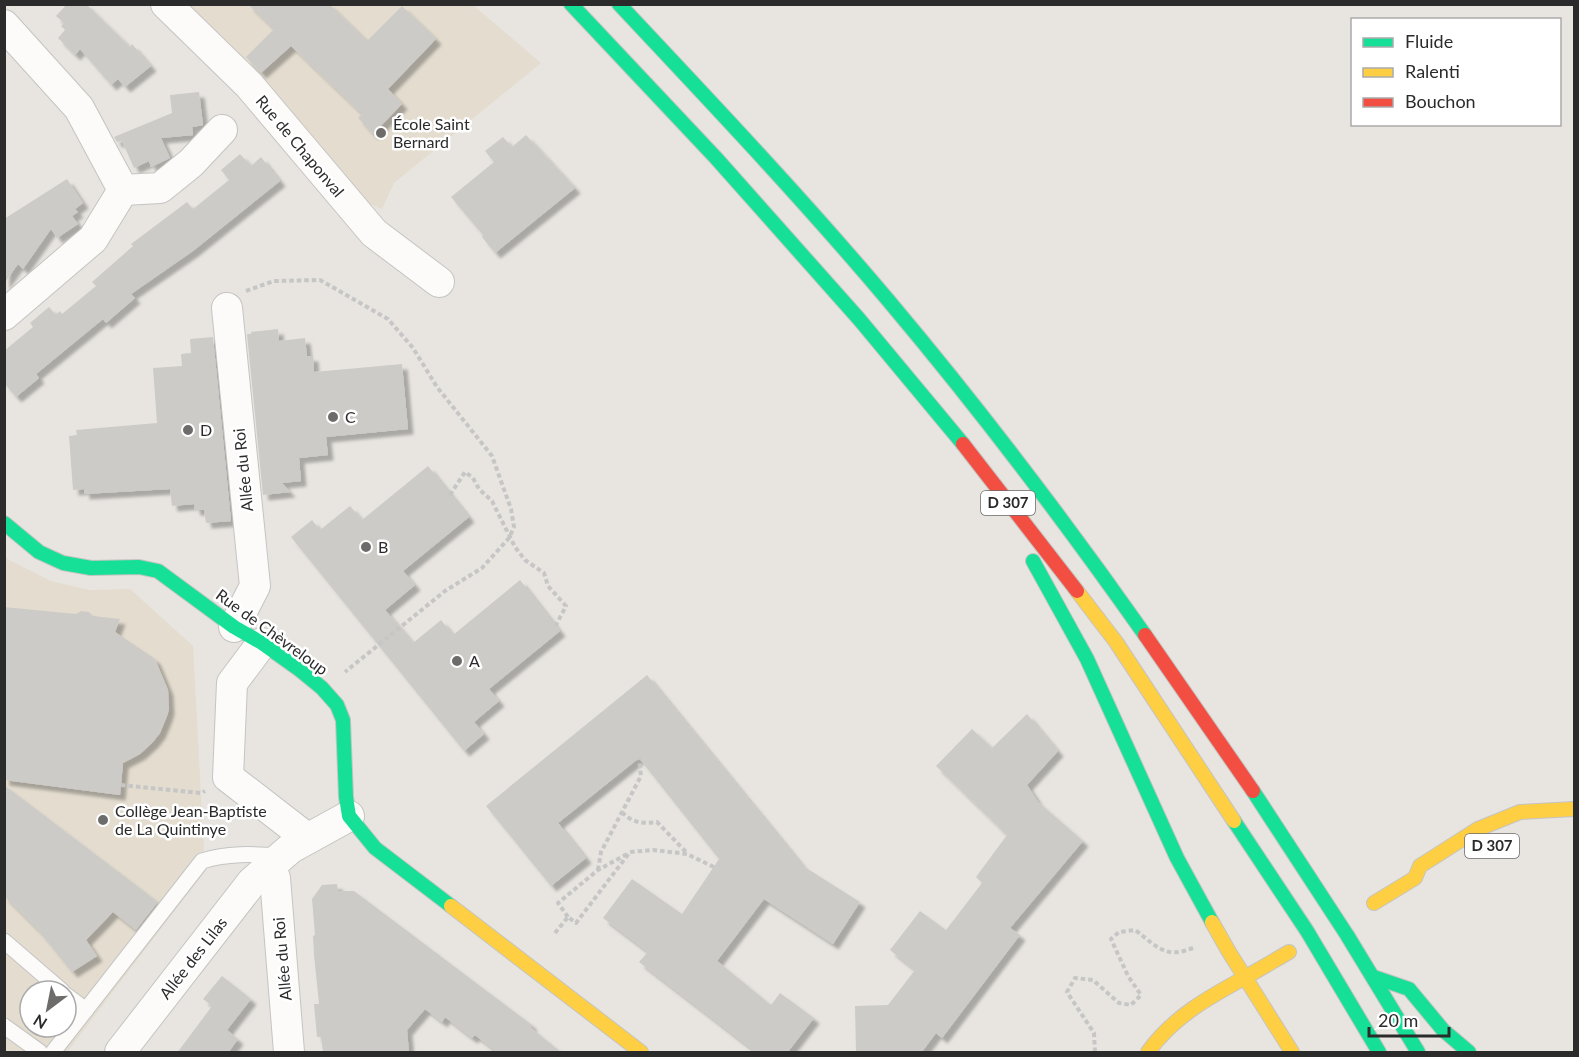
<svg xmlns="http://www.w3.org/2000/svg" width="1579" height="1057" viewBox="0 0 1579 1057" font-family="Lato,sans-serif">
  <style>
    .education { fill: #e3dccf; fill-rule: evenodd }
    .building { fill: #cdcbc7; filter: url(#shadow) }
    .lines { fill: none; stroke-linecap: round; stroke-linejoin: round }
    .lane-casing { stroke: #c4c4c3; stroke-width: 17 }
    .street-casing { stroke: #c4c4c3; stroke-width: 32 }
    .fast-casing { stroke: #c4c4c3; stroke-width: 16 }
    .slow-casing { stroke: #c4c4c3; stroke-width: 16 }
    .jam-casing { stroke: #c4c4c3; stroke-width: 16 }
    .path { stroke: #c6c6c6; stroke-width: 4; stroke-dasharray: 4.5 3; stroke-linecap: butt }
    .lane { stroke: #fcfbfa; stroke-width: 15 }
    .street { stroke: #fcfbfa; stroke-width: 30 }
    .fast { stroke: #16e098; stroke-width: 14 }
    .slow { stroke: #ffcf43; stroke-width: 14 }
    .jam { stroke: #f24e42; stroke-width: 14 }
    .poi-dot { fill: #6d6c6a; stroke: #fff; stroke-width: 2 }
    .labels { text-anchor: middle; stroke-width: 5; stroke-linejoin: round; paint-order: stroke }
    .shield { fill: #fff; stroke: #6b6b6b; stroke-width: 1.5 }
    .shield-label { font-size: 15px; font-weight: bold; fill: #2b2b2b }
    .poi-label { font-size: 16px; fill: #2b2b2b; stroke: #fff; text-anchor: start }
    .street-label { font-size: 16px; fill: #2b2b2b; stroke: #fff }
  </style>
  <defs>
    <filter id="shadow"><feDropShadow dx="5.5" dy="5.5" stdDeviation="1.5" flood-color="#0004"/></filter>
  </defs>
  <rect width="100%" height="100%" fill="#e8e5e0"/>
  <g class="education">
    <path d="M 188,5 L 473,5 L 541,63 L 394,183 L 382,209 L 362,201 L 267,83 Z"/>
    <path d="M 4,555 L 9,560 L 51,581 L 89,590 L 130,589 L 193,646 L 205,871 L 67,1052 L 5,1052 ZM 30,991 L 66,991 L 66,1027 L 30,1027 Z"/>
  </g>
  <g class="building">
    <path d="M 67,4 L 86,4 L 130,47 L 132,44 L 151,66 L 125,87 L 118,79 L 111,85 L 80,49 L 75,55 L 58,38 L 65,30 L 61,26 L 64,23 L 56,16 Z"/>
    <path d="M 248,4 L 329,4 L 367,41 L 402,6 L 436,39 L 388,89 L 402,104 L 373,134 L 358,118 L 362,114 L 291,46 L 261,73 L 256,68 L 246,57 L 274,29 Z"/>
    <path d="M 199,92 L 203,125 L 192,127 L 193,135 L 161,138 L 170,158 L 151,167 L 149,161 L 134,168 L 122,141 L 117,142 L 114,137 L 172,113 L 170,95 Z"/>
    <path d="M 526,135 L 575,188 L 495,253 L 482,237 L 483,235 L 451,197 L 494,162 L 485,151 L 503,137 L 512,147 Z"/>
    <path d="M 240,154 L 251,166 L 261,157 L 280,181 L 193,251 L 131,294 L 135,298 L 106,323 L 103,319 L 36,374 L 39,378 L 16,397 L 4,383 L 4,351 L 33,327 L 30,323 L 49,307 L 56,315 L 60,311 L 62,314 L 96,286 L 92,282 L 133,246 L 131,244 L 187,202 L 193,209 L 229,180 L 221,170 Z"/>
    <path d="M 67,179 L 83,203 L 75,209 L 78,212 L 72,216 L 78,224 L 57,238 L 51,229 L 23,269 L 18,264 L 4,284 L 4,219 Z"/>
    <path d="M 278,329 L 279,341 L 305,338 L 307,356 L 313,356 L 314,372 L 402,364 L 408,429 L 326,437 L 328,455 L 299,458 L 301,481 L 282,483 L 290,492 L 263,495 L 247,334 L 251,334 L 251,332 Z"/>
    <path d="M 213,337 L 231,521 L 206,523 L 204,510 L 195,510 L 194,504 L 172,506 L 170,489 L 84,494 L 84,489 L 73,490 L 69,436 L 77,435 L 76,430 L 157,423 L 153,368 L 182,366 L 181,354 L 191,353 L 190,339 Z"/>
    <path d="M 428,466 L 469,517 L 403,571 L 415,585 L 385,610 L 413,643 L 441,620 L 453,635 L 520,580 L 560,631 L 489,689 L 499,701 L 474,722 L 484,734 L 464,751 L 291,537 L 312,520 L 320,530 L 350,506 L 362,520 Z"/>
    <path d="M 4,607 L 76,614 L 81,611 L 89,612 L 93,616 L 120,619 L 115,632 L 155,659 L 168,690 L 169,709 L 167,716 L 160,733 L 153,742 L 140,754 L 123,763 L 120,795 L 4,780 Z"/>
    <path d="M 647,675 L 803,866 L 860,902 L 833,944 L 764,899 L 717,961 L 771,1005 L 780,993 L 814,1018 L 787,1053 L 757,1053 L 639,962 L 648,952 L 603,918 L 632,879 L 682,914 L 719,859 L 639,758 L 558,823 L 586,858 L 551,886 L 486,806 Z"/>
    <path d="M 1027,714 L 1058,751 L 1027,785 L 1038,802 L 1083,841 L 1010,928 L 1020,935 L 942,1038 L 936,1033 L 921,1053 L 856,1053 L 855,1006 L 888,1005 L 915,970 L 890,950 L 920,911 L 946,930 L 982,883 L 976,877 L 1007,835 L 936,766 L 972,729 L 992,748 Z"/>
    <path d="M 4,785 L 158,902 L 136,930 L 113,912 L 86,940 L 97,956 L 72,972 L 38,930 L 4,896 Z"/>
    <path d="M 337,884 L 338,891 L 354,891 L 532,1025 L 530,1027 L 562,1053 L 498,1053 L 475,1035 L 472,1038 L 445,1017 L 442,1022 L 425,1009 L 407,1030 L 409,1053 L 323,1053 L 321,1037 L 317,1037 L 314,1004 L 319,1004 L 314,955 L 313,936 L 315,935 L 312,899 L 322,885 Z"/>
    <path d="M 222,976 L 251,999 L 227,1030 L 238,1039 L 228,1053 L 177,1053 L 212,1006 L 203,999 Z"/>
  </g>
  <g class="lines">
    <defs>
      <g id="lane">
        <path d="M 4,941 L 62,991"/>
        <path d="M 66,995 L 86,1010"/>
        <path d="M 4,1026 L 40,1052"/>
        <path d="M 53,1052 L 202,861 C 228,853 252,854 279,856"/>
      </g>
      <g id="street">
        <path d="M 166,4 L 249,85 L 374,233 L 439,282"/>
        <path d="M 4,25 L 79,108 L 123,190 L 93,239 L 4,315"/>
        <path d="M 123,190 L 160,188 L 191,163 L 222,130"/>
        <path d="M 227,308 L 255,586 L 234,627"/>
        <path d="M 262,643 L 232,683 L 228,777 L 307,838"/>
        <path d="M 270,867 L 275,878 L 289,1052"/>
        <path d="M 120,1052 L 252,882 L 291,848 L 349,816"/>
      </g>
      <g id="fast">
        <path d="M 571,4 L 716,158 L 859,319 L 963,444"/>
        <path d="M 619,4 C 710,101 802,198 888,300 C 979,408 1064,520 1145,635"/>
        <path d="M 4,523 L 39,552 L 63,563 L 91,568 L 139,567 L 158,571 L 234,627 L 262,643 L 300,670 L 322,688 L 337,705 L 343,720 L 346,797 L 349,816 L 375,848 L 451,906"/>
        <path d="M 1033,561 L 1087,659 L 1177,858 L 1212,922"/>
        <path d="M 1253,791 L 1347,935 L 1418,1052"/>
        <path d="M 1234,821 L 1307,931 L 1379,1052"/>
        <path d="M 1374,977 L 1409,989 L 1443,1030 L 1469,1052"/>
      </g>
      <g id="slow">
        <path d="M 1077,591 L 1116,642 L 1234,821"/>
        <path d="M 1374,903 L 1415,878 L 1420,866 L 1478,829 L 1520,812 L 1574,809"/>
        <path d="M 451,906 L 641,1052"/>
        <path d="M 1212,922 L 1229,952 L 1292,1052"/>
        <path d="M 1246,977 L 1289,952"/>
        <path d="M 1148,1052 C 1173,1017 1209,997 1246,977"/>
      </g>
      <g id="jam">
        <path d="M 963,444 L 1077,591"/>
        <path d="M 1145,635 L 1253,791"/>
      </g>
    </defs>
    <use href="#lane" class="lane-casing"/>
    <use href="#street" class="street-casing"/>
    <use href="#fast" class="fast-casing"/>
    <use href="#slow" class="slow-casing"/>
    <use href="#jam" class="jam-casing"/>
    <g class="path">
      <path d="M 246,291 L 274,281 L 320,280 L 388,319 L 413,348 L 437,387 L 492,456 L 511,509 L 514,527 L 509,538 L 482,568 L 445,591 L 345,672"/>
      <path d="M 450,495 L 465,472 L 473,478 L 479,489 L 492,501 L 515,547 L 525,560 L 544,573 L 548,586 L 566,606 L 556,625"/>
      <path d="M 121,785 L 201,793 L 205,791"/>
      <path d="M 622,812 C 632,823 643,824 657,822 L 687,853"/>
      <path d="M 598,870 L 601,852 L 641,776 L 639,758"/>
      <path d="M 568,917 L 558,903 L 598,870 L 629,853"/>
      <path d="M 555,933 L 568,917 L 576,923 L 630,852 L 653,850 L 687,854 L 714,867"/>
      <path d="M 1095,1052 L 1094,1033 L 1067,992 L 1075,978 L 1093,980 L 1119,1003 L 1131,1005 L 1141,995 L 1128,976 L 1111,939 L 1119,932 L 1135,930 C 1158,947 1165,960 1195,947"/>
    </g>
    <use href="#lane" class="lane"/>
    <use href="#street" class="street"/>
    <use href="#fast" class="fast"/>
    <use href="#slow" class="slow"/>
    <use href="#jam" class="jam"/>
  </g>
  <g class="poi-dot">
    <circle cx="381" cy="133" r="6"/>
    <circle cx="333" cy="417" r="6"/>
    <circle cx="188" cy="430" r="6"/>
    <circle cx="366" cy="547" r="6"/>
    <circle cx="457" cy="661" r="6"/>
    <circle cx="103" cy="820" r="6"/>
  </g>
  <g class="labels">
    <g class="shield">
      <rect x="981" y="491" width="54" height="24" rx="4.5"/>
      <rect x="1465" y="834" width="54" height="24" rx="4.5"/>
    </g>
    <g class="shield-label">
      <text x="1008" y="508">D 307</text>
      <text x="1492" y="851">D 307</text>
    </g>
    <g class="poi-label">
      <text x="393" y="130">École Saint<tspan x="393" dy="18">Bernard</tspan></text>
      <text x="345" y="423">C</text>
      <text x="200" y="436">D</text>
      <text x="378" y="553">B</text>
      <text x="469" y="667">A</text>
      <text x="115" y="817">Collège Jean-Baptiste<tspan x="115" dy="18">de La Quintinye</tspan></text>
    </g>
    <g class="street-label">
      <text transform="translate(300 146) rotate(50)" y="6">Rue de Chaponval</text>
      <text transform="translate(243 470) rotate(-96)" y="6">Allée du Roi</text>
      <text transform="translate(272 632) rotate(36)" y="6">Rue de Chèvreloup</text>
      <text transform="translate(193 958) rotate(-52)" y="6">Allée des Lilas</text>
      <text transform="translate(282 959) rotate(-95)" y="6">Allée du Roi</text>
    </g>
  </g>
  <rect width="1579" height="1057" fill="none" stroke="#2b2b2b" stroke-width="12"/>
  <rect x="1351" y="18" width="210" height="108" fill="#ffffff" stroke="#aaaaaa" stroke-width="1.5"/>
  <rect x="1363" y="38" width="30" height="9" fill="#16e098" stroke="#aaaaaa" stroke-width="1.5"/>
  <text x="1405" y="48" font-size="18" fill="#2b2b2b">Fluide</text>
  <rect x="1363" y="68" width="30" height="9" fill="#ffcf43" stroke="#aaaaaa" stroke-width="1.5"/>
  <text x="1405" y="78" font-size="18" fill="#2b2b2b">Ralenti</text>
  <rect x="1363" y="98" width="30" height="9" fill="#f24e42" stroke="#aaaaaa" stroke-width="1.5"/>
  <text x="1405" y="108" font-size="18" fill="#2b2b2b">Bouchon</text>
  <g transform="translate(48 1009) rotate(212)"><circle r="28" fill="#ffffff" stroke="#aaaaaa" stroke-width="1.5"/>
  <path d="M0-4.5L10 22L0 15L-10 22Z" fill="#6d6c6a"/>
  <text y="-9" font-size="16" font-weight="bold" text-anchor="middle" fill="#2b2b2b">N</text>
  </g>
  <path d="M1369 1027v9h80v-9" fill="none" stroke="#2b2b2b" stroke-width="3"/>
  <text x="1378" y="1027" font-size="18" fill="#2b2b2b" stroke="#ffffff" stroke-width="4.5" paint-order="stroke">20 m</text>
</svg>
